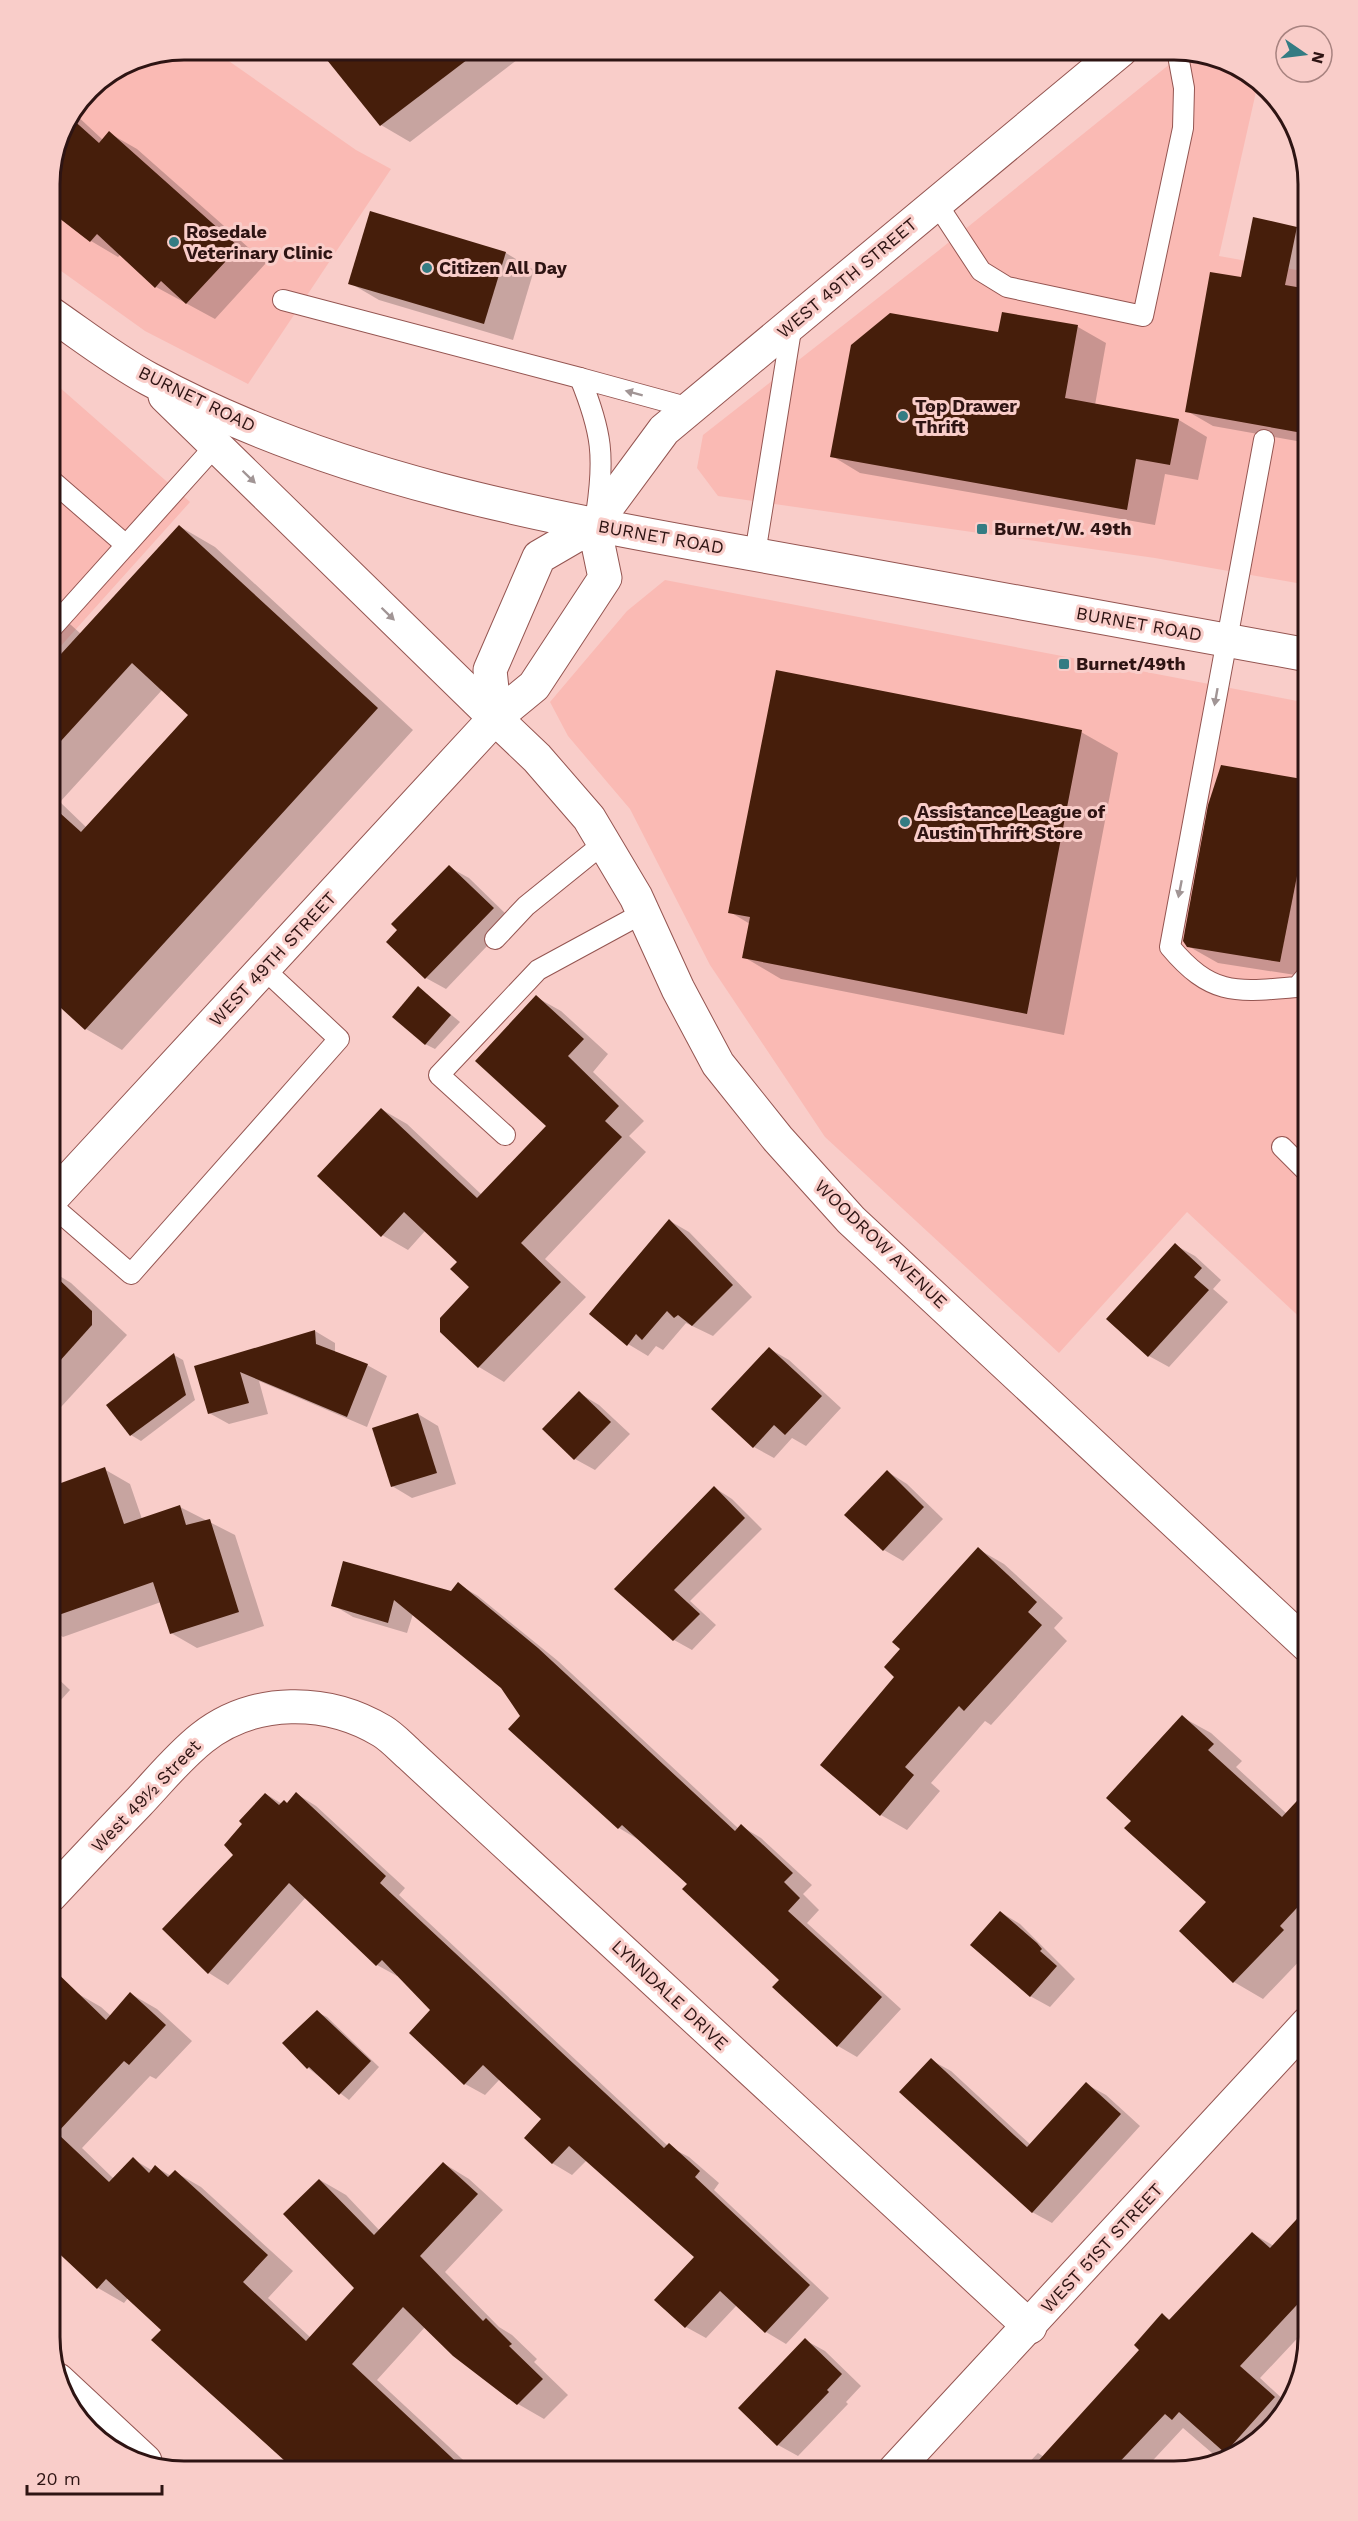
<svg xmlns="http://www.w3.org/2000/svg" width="1358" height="2521" viewBox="0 0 1358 2521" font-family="'Work Sans',sans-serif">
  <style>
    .built { fill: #fabab4 }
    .shadow { fill: #0003; fill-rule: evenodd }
    .building { fill: #461e0b }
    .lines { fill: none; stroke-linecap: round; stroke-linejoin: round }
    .service-casing { stroke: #945551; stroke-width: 22 }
    .minor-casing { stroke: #945551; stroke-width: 35 }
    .tertiary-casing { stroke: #945551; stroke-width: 35 }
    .secondary-casing { stroke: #945551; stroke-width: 35 }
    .service { stroke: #fff; stroke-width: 20 }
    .minor { stroke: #fff; stroke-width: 33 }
    .tertiary { stroke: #fff; stroke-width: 33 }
    .secondary { stroke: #fff; stroke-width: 33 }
    .oneway { fill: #a19595 }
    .poi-dot { fill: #347c83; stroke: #f9cdc9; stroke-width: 2 }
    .labels { text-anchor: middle; stroke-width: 6; stroke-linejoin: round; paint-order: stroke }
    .poi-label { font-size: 18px; font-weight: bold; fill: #2e1413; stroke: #f9cdc9; text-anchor: start }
    .street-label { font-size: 18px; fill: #2e1413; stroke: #f9cdc9 }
    .rim { fill: none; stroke: #2e1413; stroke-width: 3 }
  </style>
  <rect width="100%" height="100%" fill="#f9cdc9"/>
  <g class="built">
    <path d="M 184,50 L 213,50 L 356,150 L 391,169 L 248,384 L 145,331 L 50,263 L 50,175 L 60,132 L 89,89 L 133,60 Z"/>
    <path d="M 1186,51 L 1249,72 L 1258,83 L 1219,256 L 1308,272 L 1308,585 L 1155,558 L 718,496 L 697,468 L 703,435 L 938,251 Z"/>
    <path d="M 50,379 L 190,502 L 50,658 Z"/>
    <path d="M 665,580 L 1308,703 L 1308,1325 L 1187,1212 L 1059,1353 L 825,1137 L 710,965 L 630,809 L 568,736 L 550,702 L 627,611 Z"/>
  </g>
  <g class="shadow">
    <path d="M 321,50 L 530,50 L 410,142 L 381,125 Z"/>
    <path d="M 73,112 L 103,140 L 109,133 L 137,149 L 266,263 L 215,319 L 156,287 L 121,254 L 118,257 L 91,241 L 50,209 L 50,175 L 60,132 Z"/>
    <path d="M 1254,219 L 1308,231 L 1308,443 L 1213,426 L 1187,411 L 1242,279 Z"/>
    <path d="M 506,253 L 534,270 L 513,340 L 379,300 L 350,283 Z"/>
    <path d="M 1003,313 L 1078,327 L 1106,343 L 1095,405 L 1179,420 L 1207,437 L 1198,480 L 1165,474 L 1155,525 L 860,473 L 832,456 L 999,334 Z"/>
    <path d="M 179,526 L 215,547 L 413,730 L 122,1050 L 86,1029 L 50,996 L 50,606 L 81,634 ZM 162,690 L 190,715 L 87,828 L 60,802 Z"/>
    <path d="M 1081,732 L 1118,753 L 1064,1035 L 781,979 L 744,957 L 750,924 L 730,912 Z"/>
    <path d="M 1222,767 L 1308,781 L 1308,977 L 1218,963 L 1188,946 Z"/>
    <path d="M 449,867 L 469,878 L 512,920 L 446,989 L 426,978 Z"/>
    <path d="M 419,988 L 460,1022 L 435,1049 L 425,1044 Z"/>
    <path d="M 536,997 L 561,1011 L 608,1054 L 593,1072 L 644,1121 L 629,1136 L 646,1152 L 545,1259 L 586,1297 L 504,1382 L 479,1367 L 441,1331 L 471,1287 L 459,1262 L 425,1231 L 408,1250 L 382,1235 L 381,1109 L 407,1124 L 482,1195 L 548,1126 Z"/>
    <path d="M 670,1221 L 689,1232 L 752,1297 L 713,1336 L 686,1323 L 663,1350 L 656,1346 L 648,1356 L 628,1344 Z"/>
    <path d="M 1175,1245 L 1195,1256 L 1221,1280 L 1213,1289 L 1228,1302 L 1169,1367 L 1149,1356 L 1108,1319 Z"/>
    <path d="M 50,1270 L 71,1283 L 127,1335 L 50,1419 Z"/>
    <path d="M 315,1331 L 335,1343 L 335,1353 L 367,1365 L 387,1376 L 367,1427 L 259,1381 L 268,1414 L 229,1424 L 209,1413 L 196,1367 Z"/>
    <path d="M 770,1349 L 789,1360 L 841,1408 L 806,1446 L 792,1438 L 774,1458 L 754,1447 Z"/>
    <path d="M 174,1355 L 183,1360 L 195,1400 L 141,1441 L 131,1435 Z"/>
    <path d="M 579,1393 L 599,1405 L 630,1434 L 595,1470 L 575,1459 Z"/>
    <path d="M 418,1414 L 438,1426 L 456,1484 L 412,1498 L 392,1486 Z"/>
    <path d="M 104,1469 L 130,1484 L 142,1519 L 180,1507 L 235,1535 L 264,1626 L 197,1648 L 171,1633 L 161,1602 L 63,1637 L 50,1629 L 50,1509 L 60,1505 Z"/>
    <path d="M 888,1472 L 907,1484 L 943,1519 L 903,1561 L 884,1550 Z"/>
    <path d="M 715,1488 L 732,1499 L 762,1529 L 690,1601 L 716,1625 L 692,1650 L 674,1640 L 616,1589 Z"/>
    <path d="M 978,1549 L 1004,1564 L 1063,1618 L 1054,1628 L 1067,1641 L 991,1725 L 985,1721 L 931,1783 L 940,1791 L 907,1830 L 881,1815 L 896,1677 Z"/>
    <path d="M 458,1584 L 478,1596 L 558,1661 L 739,1829 L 741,1826 L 761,1838 L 812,1885 L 803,1894 L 819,1910 L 807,1923 L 901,2009 L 857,2057 L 838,2046 L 781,1980 L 689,1883 L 639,1840 L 619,1828 L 510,1729 L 522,1716 L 502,1687 L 413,1614 L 407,1633 L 353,1617 L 333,1605 L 451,1593 Z"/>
    <path d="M 50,1671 L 70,1690 L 50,1712 Z"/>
    <path d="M 1182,1717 L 1211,1733 L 1242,1761 L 1236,1767 L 1287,1814 L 1296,1804 L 1308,1811 L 1308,1952 L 1263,1999 L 1234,1982 L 1181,1931 L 1209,1902 L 1133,1821 Z"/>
    <path d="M 266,1794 L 282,1804 L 288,1804 L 297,1794 L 316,1806 L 405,1888 L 399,1895 L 668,2146 L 689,2157 L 719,2183 L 714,2190 L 829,2298 L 786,2344 L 766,2332 L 737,2305 L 706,2338 L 686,2327 L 656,2300 L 696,2256 L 587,2160 L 572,2175 L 552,2163 L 543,2119 L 500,2079 L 485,2095 L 465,2084 L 411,2033 L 433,2010 L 399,1974 L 397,1976 L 377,1965 L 306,1897 L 228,1985 L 209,1973 L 236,1855 Z"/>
    <path d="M 1000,1912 L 1020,1924 L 1075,1979 L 1050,2007 L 1030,1996 Z"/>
    <path d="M 75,1992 L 101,2007 L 111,2016 L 131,1994 L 157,2009 L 192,2041 L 156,2079 L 150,2076 L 82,2148 L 114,2179 L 133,2159 L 153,2171 L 156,2167 L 171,2176 L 175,2172 L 201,2187 L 293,2271 L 268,2298 L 311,2338 L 356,2288 L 320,2180 L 346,2195 L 380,2231 L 443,2163 L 469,2179 L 503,2210 L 445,2272 L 499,2327 L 512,2335 L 537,2359 L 534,2362 L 568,2395 L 544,2419 L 518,2404 L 454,2354 L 425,2327 L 377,2380 L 475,2471 L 297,2471 L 188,2368 L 163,2330 L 128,2298 L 124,2303 L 98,2288 L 50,2243 L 58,2232 L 50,2225 L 50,2019 Z"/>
    <path d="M 317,2012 L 327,2017 L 379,2067 L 349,2100 L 308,2068 L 284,2043 Z"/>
    <path d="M 931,2060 L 951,2071 L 1031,2145 L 1086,2084 L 1106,2095 L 1140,2126 L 1052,2223 L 1032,2212 Z"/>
    <path d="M 1308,2209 L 1308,2327 L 1260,2378 L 1288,2404 L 1286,2412 L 1226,2461 L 1219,2459 L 1183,2428 L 1143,2471 L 1021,2471 L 1038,2453 L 1044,2457 L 1141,2350 L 1162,2315 L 1171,2320 L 1253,2234 L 1274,2246 Z"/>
    <path d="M 805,2340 L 825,2351 L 861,2386 L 846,2402 L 848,2404 L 798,2456 L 778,2445 L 740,2408 Z"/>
  </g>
  <g class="building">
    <path d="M 319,50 L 480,50 L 380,126 Z"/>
    <path d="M 70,117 L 99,143 L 109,131 L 239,247 L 186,304 L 161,281 L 155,288 L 97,234 L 90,242 L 50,211 L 50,175 L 60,132 Z"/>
    <path d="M 370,211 L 506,252 L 484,324 L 348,284 Z"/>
    <path d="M 1253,217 L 1297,227 L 1285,285 L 1308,289 L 1308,434 L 1185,412 L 1210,272 L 1241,277 Z"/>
    <path d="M 1002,312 L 1078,325 L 1065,398 L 1179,419 L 1170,465 L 1136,459 L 1127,510 L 830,457 L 851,345 L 890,313 L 998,332 Z"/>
    <path d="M 179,525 L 378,708 L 85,1030 L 50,998 L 50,804 L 81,832 L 188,715 L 132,663 L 50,753 L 50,666 Z"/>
    <path d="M 776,670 L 1082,730 L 1027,1014 L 742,958 L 750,917 L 728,913 Z"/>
    <path d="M 1221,765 L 1308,780 L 1300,861 L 1280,962 L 1187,947 L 1183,941 L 1208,805 Z"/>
    <path d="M 449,865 L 494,908 L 425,979 L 386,942 L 397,930 L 391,924 Z"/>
    <path d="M 418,986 L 451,1015 L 425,1045 L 392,1017 Z"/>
    <path d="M 536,995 L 584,1039 L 568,1056 L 619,1106 L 605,1121 L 622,1137 L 521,1243 L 561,1282 L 478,1368 L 440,1332 L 440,1318 L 469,1287 L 450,1269 L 457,1262 L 404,1212 L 381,1237 L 317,1176 L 381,1108 L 477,1198 L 546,1126 L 475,1061 Z"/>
    <path d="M 669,1219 L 733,1285 L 692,1326 L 678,1315 L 674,1318 L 667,1311 L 642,1340 L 636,1334 L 627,1346 L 589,1314 Z"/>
    <path d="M 1175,1243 L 1202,1268 L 1194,1277 L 1209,1290 L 1148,1357 L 1106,1319 Z"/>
    <path d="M 50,1271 L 92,1311 L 92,1325 L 50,1372 Z"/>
    <path d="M 315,1330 L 316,1344 L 368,1364 L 347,1417 L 240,1372 L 249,1403 L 208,1414 L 194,1366 Z"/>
    <path d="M 769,1347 L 822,1396 L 785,1435 L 774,1425 L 753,1448 L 711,1409 Z"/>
    <path d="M 174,1353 L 186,1395 L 130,1436 L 106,1405 Z"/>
    <path d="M 579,1391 L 611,1422 L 574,1460 L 542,1429 Z"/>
    <path d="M 418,1413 L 437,1473 L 391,1487 L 372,1428 Z"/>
    <path d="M 105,1467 L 124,1524 L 180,1505 L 186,1525 L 210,1519 L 239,1612 L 170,1634 L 153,1582 L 50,1618 L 50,1487 Z"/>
    <path d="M 887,1470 L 924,1507 L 883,1551 L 844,1515 Z"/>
    <path d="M 714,1486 L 745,1518 L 674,1590 L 700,1614 L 673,1641 L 614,1589 Z"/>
    <path d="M 978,1547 L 1037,1602 L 1028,1612 L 1042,1625 L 964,1711 L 959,1706 L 905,1767 L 914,1775 L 880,1816 L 820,1765 L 894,1677 L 884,1667 L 900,1649 L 892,1642 Z"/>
    <path d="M 343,1561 L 451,1591 L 458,1582 L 538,1648 L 735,1831 L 741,1824 L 793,1873 L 784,1882 L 800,1898 L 788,1911 L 882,1997 L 837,2047 L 772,1987 L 779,1980 L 682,1889 L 687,1884 L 622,1825 L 618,1829 L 508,1729 L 520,1716 L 501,1688 L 394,1600 L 388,1623 L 331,1606 Z"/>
    <path d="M 1182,1715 L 1214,1744 L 1208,1750 L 1282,1817 L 1308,1789 L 1308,1896 L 1280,1926 L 1284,1930 L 1233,1983 L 1179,1931 L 1206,1902 L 1124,1828 L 1131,1821 L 1106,1798 Z"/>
    <path d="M 296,1792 L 386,1876 L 380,1883 L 664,2148 L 669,2143 L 700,2171 L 695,2177 L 810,2285 L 765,2333 L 720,2291 L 685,2328 L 654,2300 L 694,2257 L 569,2146 L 552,2164 L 524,2138 L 541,2119 L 483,2065 L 464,2085 L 409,2033 L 430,2010 L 382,1960 L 376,1966 L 289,1883 L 208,1974 L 162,1929 L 233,1855 L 224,1845 L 242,1824 L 239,1821 L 265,1793 L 279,1805 L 284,1800 L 287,1803 Z"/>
    <path d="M 1000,1911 L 1037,1943 L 1042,1949 L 1040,1951 L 1057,1966 L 1030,1997 L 970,1945 Z"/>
    <path d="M 50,1966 L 106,2020 L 130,1992 L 166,2025 L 129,2065 L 124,2061 L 57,2133 L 109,2182 L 133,2157 L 149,2173 L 155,2165 L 168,2177 L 175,2170 L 268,2255 L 243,2282 L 306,2341 L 354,2288 L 283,2214 L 319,2179 L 374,2235 L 443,2162 L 478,2194 L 420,2256 L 483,2321 L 486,2318 L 512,2344 L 509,2346 L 543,2379 L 517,2405 L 453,2356 L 403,2307 L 352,2364 L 466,2471 L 296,2471 L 151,2340 L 161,2330 L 106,2279 L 97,2289 L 50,2245 Z"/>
    <path d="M 317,2010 L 371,2061 L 339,2095 L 309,2067 L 307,2069 L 282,2043 Z"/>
    <path d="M 931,2058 L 1027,2147 L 1086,2082 L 1121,2114 L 1032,2213 L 899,2092 Z"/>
    <path d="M 1308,2207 L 1308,2293 L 1240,2366 L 1275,2397 L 1225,2453 L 1179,2412 L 1172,2420 L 1165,2414 L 1111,2471 L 1029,2471 L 1139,2350 L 1134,2345 L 1162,2313 L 1169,2320 L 1252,2232 L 1270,2248 Z"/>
    <path d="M 805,2338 L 842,2374 L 827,2390 L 829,2392 L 777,2446 L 738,2408 Z"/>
  </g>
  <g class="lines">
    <defs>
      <g id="service">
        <path d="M 937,204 L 981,271 L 1007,287 L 1143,316 L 1183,128 L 1184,88 L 1177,50"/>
        <path d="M 283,300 L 580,378"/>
        <path d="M 1264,440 L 1170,947 C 1212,997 1237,992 1297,987 L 1308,974"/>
        <path d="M 50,479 L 126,545"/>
        <path d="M 596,515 C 605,457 602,432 580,378 L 690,408"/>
        <path d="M 755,554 L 792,324"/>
        <path d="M 50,630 L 216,445"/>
        <path d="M 495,939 L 526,906 L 604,843"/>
        <path d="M 505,1135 L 439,1075 L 538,970 L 643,913"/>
        <path d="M 1282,1147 L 1308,1173"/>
        <path d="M 50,1204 L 131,1274 L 339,1039 L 264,969"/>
      </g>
      <g id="minor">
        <path d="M 594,525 L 664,430 L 1121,50"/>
        <path d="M 50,1200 L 495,718"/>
        <path d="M 50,1896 C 79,1865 108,1834 138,1803 C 158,1782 178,1757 202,1738 C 254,1697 327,1698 382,1731 C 392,1737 401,1747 410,1755 L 1030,2327"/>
        <path d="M 58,2380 L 145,2461"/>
        <path d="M 894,2471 L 1308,2023"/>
      </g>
      <g id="tertiary">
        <path d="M 594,525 L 605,578 L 534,686 L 495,718 L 490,670 L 539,557 Z"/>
        <path d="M 495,718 L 537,758 L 589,818 L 636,897 L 678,989 L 718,1064 L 778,1139 L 851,1220 L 1308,1646"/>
      </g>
      <g id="secondary">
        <path d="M 50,313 C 82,335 114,360 149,379 C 352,489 584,523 808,564 C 975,594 1141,625 1308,655"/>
        <path d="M 165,396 L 495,718"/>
      </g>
    </defs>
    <use href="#service" class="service-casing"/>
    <use href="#minor" class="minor-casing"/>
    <use href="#tertiary" class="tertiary-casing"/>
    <use href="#secondary" class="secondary-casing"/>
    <use href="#service" class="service"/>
    <use href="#minor" class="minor"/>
    <use href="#tertiary" class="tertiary"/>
    <use href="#secondary" class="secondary"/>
  </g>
  <defs><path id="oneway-solid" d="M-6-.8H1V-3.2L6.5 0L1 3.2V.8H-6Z" transform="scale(1.5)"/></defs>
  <g class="oneway">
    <use href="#oneway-solid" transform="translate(634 393) rotate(-165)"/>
    <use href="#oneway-solid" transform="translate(249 477) rotate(44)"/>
    <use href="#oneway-solid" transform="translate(388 614) rotate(44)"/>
    <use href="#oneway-solid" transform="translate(1216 697) rotate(100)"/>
    <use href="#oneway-solid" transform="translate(1180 889) rotate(101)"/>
  </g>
  <g class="poi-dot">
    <circle cx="174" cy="242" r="6"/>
    <circle cx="427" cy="268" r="6"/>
    <circle cx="903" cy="416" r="6"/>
    <rect x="976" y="523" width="12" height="12" rx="3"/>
    <rect x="1058" y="658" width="12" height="12" rx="3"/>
    <circle cx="905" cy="822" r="6"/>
  </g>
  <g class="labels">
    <g class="poi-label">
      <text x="186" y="238">Rosedale<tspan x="186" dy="21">Veterinary Clinic</tspan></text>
      <text x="439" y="274">Citizen All Day</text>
      <text x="915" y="412">Top Drawer<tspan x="915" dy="21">Thrift</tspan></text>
      <text x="994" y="535">Burnet/W. 49th</text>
      <text x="1076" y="670">Burnet/49th</text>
      <text x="917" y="818">Assistance League of<tspan x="917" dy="21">Austin Thrift Store</tspan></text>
    </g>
    <g class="street-label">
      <text transform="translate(847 278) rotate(-40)" y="6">WEST 49TH STREET</text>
      <text transform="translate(197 399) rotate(26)" y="6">BURNET ROAD</text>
      <text transform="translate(661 537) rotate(10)" y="6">BURNET ROAD</text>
      <text transform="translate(1139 624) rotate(10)" y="6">BURNET ROAD</text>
      <text transform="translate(273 959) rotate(-47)" y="6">WEST 49TH STREET</text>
      <text transform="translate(881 1244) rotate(44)" y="6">WOODROW AVENUE</text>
      <text transform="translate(146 1796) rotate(-46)" y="6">West 49½ Street</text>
      <text transform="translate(670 1995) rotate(43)" y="6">LYNNDALE DRIVE</text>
      <text transform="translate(1102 2248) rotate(-47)" y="6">WEST 51ST STREET</text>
    </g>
  </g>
  <path d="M0 0H1358V2521H0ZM184 60H1174A124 124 0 0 1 1298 184V2337A124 124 0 0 1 1174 2461H184A124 124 0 0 1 60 2337V184A124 124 0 0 1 184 60Z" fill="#f9cdc9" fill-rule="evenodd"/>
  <path class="rim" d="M184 60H1174A124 124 0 0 1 1298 184V2337A124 124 0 0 1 1174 2461H184A124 124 0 0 1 60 2337V184A124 124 0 0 1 184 60Z"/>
  <g transform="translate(1304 54) rotate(104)"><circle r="28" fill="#f9cdc9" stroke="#a88380" stroke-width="1.5"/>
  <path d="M0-4.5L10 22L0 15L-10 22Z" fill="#347c83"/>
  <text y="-9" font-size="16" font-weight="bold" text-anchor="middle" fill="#2e1413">N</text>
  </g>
  <path d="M27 2485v9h135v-9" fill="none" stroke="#2e1413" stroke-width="3"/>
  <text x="36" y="2485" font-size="18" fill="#2e1413" stroke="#f9cdc9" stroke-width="4.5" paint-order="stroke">20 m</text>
</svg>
